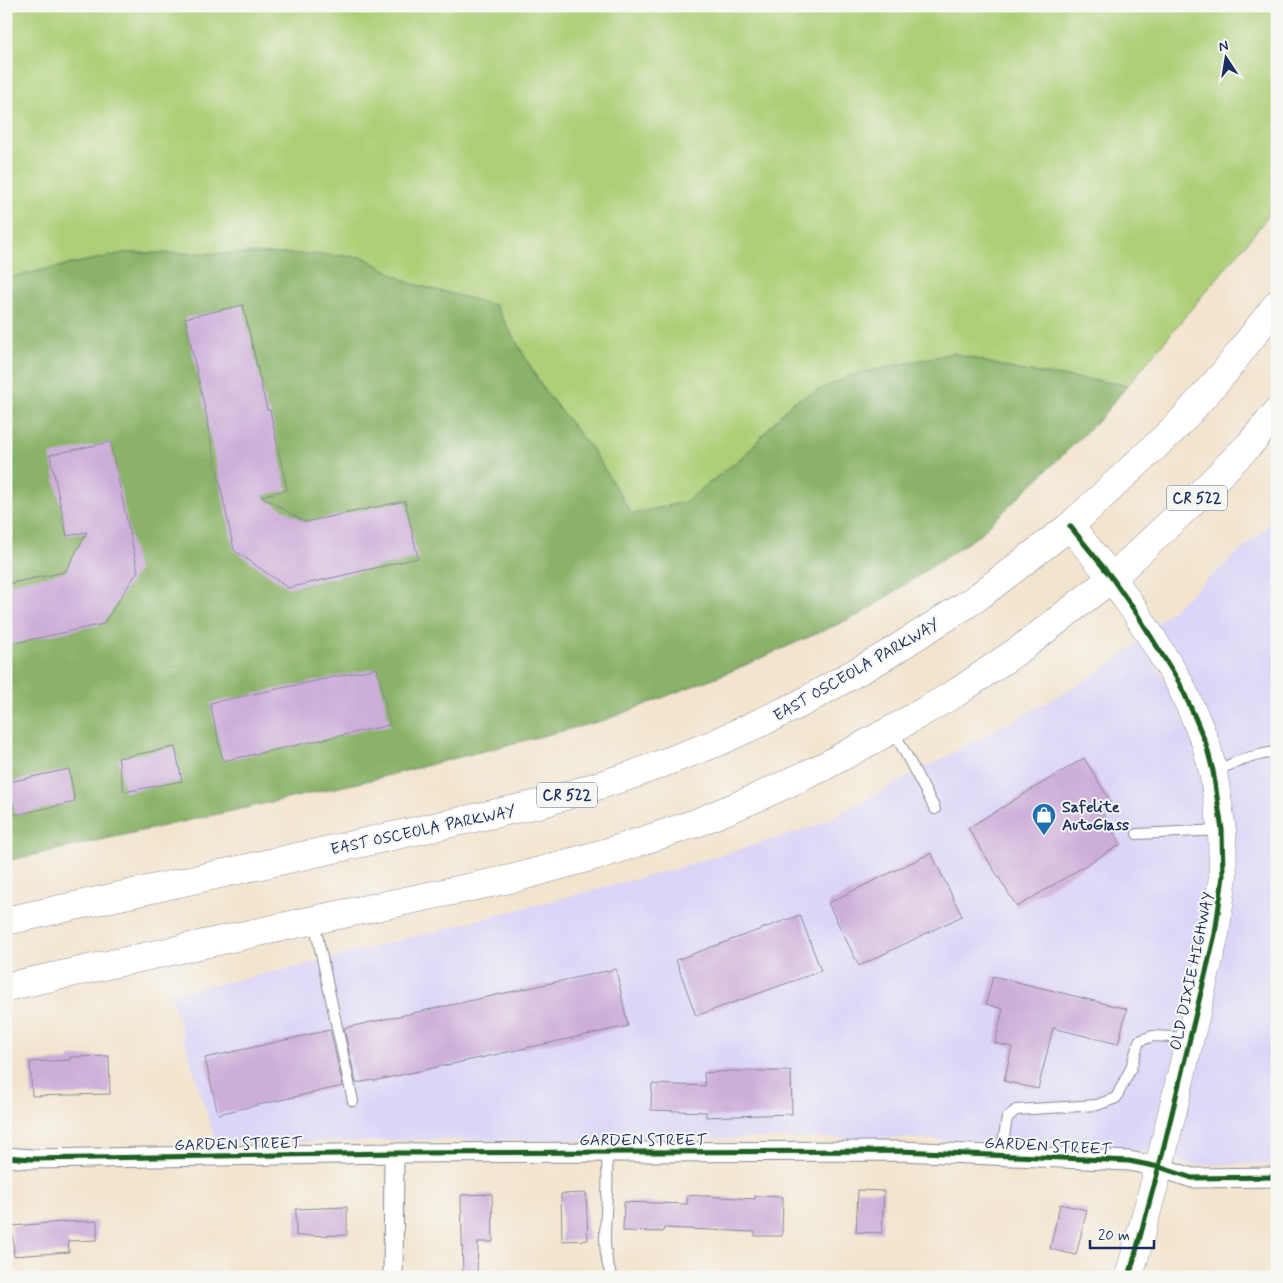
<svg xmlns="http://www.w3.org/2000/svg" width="1283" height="1283" viewBox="0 0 1283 1283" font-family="Mynerve,sans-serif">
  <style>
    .built { fill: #dbd6f7 }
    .green { fill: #aecf77; stroke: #647f6a }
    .forest { fill: #8ab268; stroke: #527063 }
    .building { fill: #cdaed9 }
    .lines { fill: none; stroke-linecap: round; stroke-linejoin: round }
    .lane-casing { stroke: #878a96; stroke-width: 12 }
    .street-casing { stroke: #878a96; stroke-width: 21 }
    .secondary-casing { stroke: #878a96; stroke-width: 29 }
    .primary-casing { stroke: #878a96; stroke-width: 29 }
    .lane { stroke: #fff; stroke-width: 10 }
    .street { stroke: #fff; stroke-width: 19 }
    .secondary { stroke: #fff; stroke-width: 28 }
    .primary { stroke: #fff; stroke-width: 28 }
    .cycleway-casing { stroke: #f6f6f2; stroke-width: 8 }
    .cycleway { stroke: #1b5e20; stroke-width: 5 }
    .labels { text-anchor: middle; stroke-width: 4; stroke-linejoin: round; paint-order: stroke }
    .shield { fill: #f6f6f2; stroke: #5d6b8a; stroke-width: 1 }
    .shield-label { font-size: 15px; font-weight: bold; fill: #1b2f5e }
    .street-label { font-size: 16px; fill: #1b2f5e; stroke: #f6f6f2 }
    .poi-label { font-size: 16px; font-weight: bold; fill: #1b2f5e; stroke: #f6f6f2; text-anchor: start }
  </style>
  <rect width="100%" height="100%" fill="#f6f6f2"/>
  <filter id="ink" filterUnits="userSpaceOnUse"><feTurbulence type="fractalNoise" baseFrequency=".02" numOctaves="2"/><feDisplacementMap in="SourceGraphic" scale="10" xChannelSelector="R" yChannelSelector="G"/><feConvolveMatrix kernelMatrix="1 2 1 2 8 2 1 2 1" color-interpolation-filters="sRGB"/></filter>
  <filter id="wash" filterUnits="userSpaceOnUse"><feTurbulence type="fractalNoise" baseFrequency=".0096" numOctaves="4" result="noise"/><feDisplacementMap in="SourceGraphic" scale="20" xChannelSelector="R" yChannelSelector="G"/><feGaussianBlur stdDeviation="1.12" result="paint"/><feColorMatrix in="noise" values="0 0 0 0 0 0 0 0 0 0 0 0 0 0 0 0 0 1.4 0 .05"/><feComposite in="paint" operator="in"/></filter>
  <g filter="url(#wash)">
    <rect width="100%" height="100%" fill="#f3e4ce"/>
    <g class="built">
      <path d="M 1277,511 L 1277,1164 L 1192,1165 L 1173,1159 L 1234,879 L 1156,624 L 1261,533 Z"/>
      <path d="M 1140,640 L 1169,688 L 1196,748 L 1211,830 L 1212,875 L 1204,931 L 1151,1153 L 1128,1149 L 901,1138 L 383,1140 L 383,1141 L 216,1143 L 170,994 L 297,967 L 678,868 L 816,826 L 1057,697 L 1113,663 Z"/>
    </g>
    <path class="green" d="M 6,6 L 1277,6 L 1277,201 L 1258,229 L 1128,385 L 1017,370 L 953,353 L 791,403 L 746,454 L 685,502 L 632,514 L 593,451 L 544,390 L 495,305 L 409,283 L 363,257 L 307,254 L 124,253 L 6,278 Z"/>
    <path class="forest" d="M 124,253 L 307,254 L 363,257 L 409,283 L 495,305 L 544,390 L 593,451 L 632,514 L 685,502 L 746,454 L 791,403 L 851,375 L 953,353 L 1017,370 L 1128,385 L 1099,420 L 979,535 L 861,614 L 734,670 L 605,720 L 358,783 L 6,861 L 6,278 Z"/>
    <g id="blocks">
      <g class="building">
        <path d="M 243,305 L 267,410 L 270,410 L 287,490 L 261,496 L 305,522 L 405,501 L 418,558 L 288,588 L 234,550 L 207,423 L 208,423 L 185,318 Z"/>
        <path d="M 110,442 L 138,571 L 103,624 L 6,645 L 6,584 L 65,572 L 87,532 L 67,536 L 50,455 Z"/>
        <path d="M 377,668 L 390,725 L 223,761 L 210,703 Z"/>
        <path d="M 175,747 L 182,781 L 124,792 L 118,758 Z"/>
        <path d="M 1084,758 L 1111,802 L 1100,809 L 1121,844 L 1017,907 L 968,828 Z"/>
        <path d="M 69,769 L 75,802 L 15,815 L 9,782 Z"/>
        <path d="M 931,853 L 962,916 L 859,966 L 828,903 Z"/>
        <path d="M 800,915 L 821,971 L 696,1016 L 676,960 Z"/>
        <path d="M 616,969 L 628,1026 L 373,1081 L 373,1080 L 356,1083 L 344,1028 Z"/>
        <path d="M 993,976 L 1127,1009 L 1118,1044 L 1053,1028 L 1038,1089 L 1004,1081 L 1012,1047 L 995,1043 L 1003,1009 L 986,1004 Z"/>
        <path d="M 330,1030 L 343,1086 L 218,1114 L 205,1058 Z"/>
        <path d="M 109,1056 L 110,1094 L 32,1096 L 30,1062 L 70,1060 L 70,1057 Z"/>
        <path d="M 732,1071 L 791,1071 L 792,1114 L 706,1117 L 706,1112 L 651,1110 L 652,1084 L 705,1086 L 704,1073 Z"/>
        <path d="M 858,1190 L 884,1191 L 882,1233 L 856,1232 Z"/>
        <path d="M 586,1193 L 588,1240 L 562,1241 L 561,1194 Z"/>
        <path d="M 492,1194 L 493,1242 L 478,1242 L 477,1277 L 463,1277 L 461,1195 Z"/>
        <path d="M 688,1195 L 755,1199 L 755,1196 L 783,1197 L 782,1236 L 755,1236 L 755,1232 L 664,1228 L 663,1232 L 623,1231 L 624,1202 L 687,1204 Z"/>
        <path d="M 1060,1204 L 1087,1210 L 1076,1255 L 1050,1249 Z"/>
        <path d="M 347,1207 L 347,1235 L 296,1236 L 296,1209 Z"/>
        <path d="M 97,1221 L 97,1240 L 68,1241 L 69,1252 L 14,1256 L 12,1226 L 63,1222 Z"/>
      </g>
    </g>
  </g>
  <g filter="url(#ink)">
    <use href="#blocks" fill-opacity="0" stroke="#878a96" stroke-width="1"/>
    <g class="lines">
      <defs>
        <g id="lane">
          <path d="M 893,730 L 935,809"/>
          <path d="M 1214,771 C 1235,763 1254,754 1277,752"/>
          <path d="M 1137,834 L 1221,830"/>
          <path d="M 314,921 L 353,1101"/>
          <path d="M 607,1152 C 607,1166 608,1181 607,1195 C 606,1222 601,1252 612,1277"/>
          <path d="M 1001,1155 L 1007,1118 L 1016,1110 L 1097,1105 L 1116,1098 L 1131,1068 L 1139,1041 L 1153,1036 L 1190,1038"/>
        </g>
        <g id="street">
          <path d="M 6,1157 L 32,1159 L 394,1153 L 901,1151 L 1129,1161 L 1159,1167 L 1192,1178 L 1277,1177"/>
          <path d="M 393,1277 L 394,1153"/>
        </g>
        <path id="secondary" d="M 1070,526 L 1112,578 L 1137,614 L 1179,682 L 1194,715 L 1206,744 L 1213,771 L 1222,830 L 1223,876 L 1215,934 L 1159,1167 L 1129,1277"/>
        <g id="primary">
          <path d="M 6,921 L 543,803 L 632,775 L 716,743 L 798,705 L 885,656 L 975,599 L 1070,526 L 1177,426 L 1224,373 L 1277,304"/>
          <path d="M 6,987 L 314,920 L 515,878 L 615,850 L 696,823 L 756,798 L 823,767 L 893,729 L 956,693 L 1023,647 L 1112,578 L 1189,505 L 1249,445 L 1277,412"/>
        </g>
      </defs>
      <use href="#lane" class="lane-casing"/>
      <use href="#street" class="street-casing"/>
      <use href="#secondary" class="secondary-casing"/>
      <use href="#primary" class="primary-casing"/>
      <use href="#lane" class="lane"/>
      <use href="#street" class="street"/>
      <use href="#secondary" class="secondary"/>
      <use href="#primary" class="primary"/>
      <defs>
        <g id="cycleway">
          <path d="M 1070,526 L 1112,578 L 1137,614 L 1179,682 L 1194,715 L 1206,744 L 1213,771 L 1222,830 L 1223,876 L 1215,934 L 1159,1167 L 1129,1277"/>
          <path d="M 6,1157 L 32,1159 L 394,1153 L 901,1151 L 1129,1161 L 1159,1167 L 1192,1178 L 1277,1177"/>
        </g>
      </defs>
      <use href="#cycleway" class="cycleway-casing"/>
      <use href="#cycleway" class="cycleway"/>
    </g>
  </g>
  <defs>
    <symbol id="shop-pin" viewBox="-11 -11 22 30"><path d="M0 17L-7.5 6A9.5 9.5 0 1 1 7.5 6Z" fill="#1f6fb2" stroke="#f6f6f2"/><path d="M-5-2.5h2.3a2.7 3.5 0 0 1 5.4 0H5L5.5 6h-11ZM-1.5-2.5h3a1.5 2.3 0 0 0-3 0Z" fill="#fff"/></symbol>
  </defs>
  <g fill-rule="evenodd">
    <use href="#shop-pin" x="1030" y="801" width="28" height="38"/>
  </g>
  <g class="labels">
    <g class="shield">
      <rect x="1167" y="485.5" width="60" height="25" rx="4"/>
      <rect x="537" y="782.5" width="60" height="25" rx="4"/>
    </g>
    <g class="shield-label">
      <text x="1197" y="503">CR 522</text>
      <text x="567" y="800">CR 522</text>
    </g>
    <g class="street-label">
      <text transform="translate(856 669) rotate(-30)" y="6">EAST OSCEOLA PARKWAY</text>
      <text transform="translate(423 829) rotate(-12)" y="6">EAST OSCEOLA PARKWAY</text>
      <text transform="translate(1191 971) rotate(-78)" y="6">OLD DIXIE HIGHWAY</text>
      <text x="643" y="1145">GARDEN STREET</text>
      <text transform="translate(238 1143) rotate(-1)" y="6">GARDEN STREET</text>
      <text transform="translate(1048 1145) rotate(3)" y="6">GARDEN STREET</text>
    </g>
    <g class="poi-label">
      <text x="1062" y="812">Safelite<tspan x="1062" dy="18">AutoGlass</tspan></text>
    </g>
  </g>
  <rect width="1283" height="1283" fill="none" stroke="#f6f6f2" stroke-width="25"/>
  <g transform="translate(1226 58) rotate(348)" stroke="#f6f6f2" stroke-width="4" paint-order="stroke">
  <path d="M0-4L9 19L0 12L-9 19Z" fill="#1b2f5e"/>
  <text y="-8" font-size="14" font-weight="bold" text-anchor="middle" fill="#1b2f5e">N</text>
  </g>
  <path d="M1090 1240v8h64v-8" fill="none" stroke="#1b2f5e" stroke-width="2.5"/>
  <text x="1098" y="1240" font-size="15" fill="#1b2f5e" stroke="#f6f6f2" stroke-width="4" paint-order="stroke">20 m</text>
</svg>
